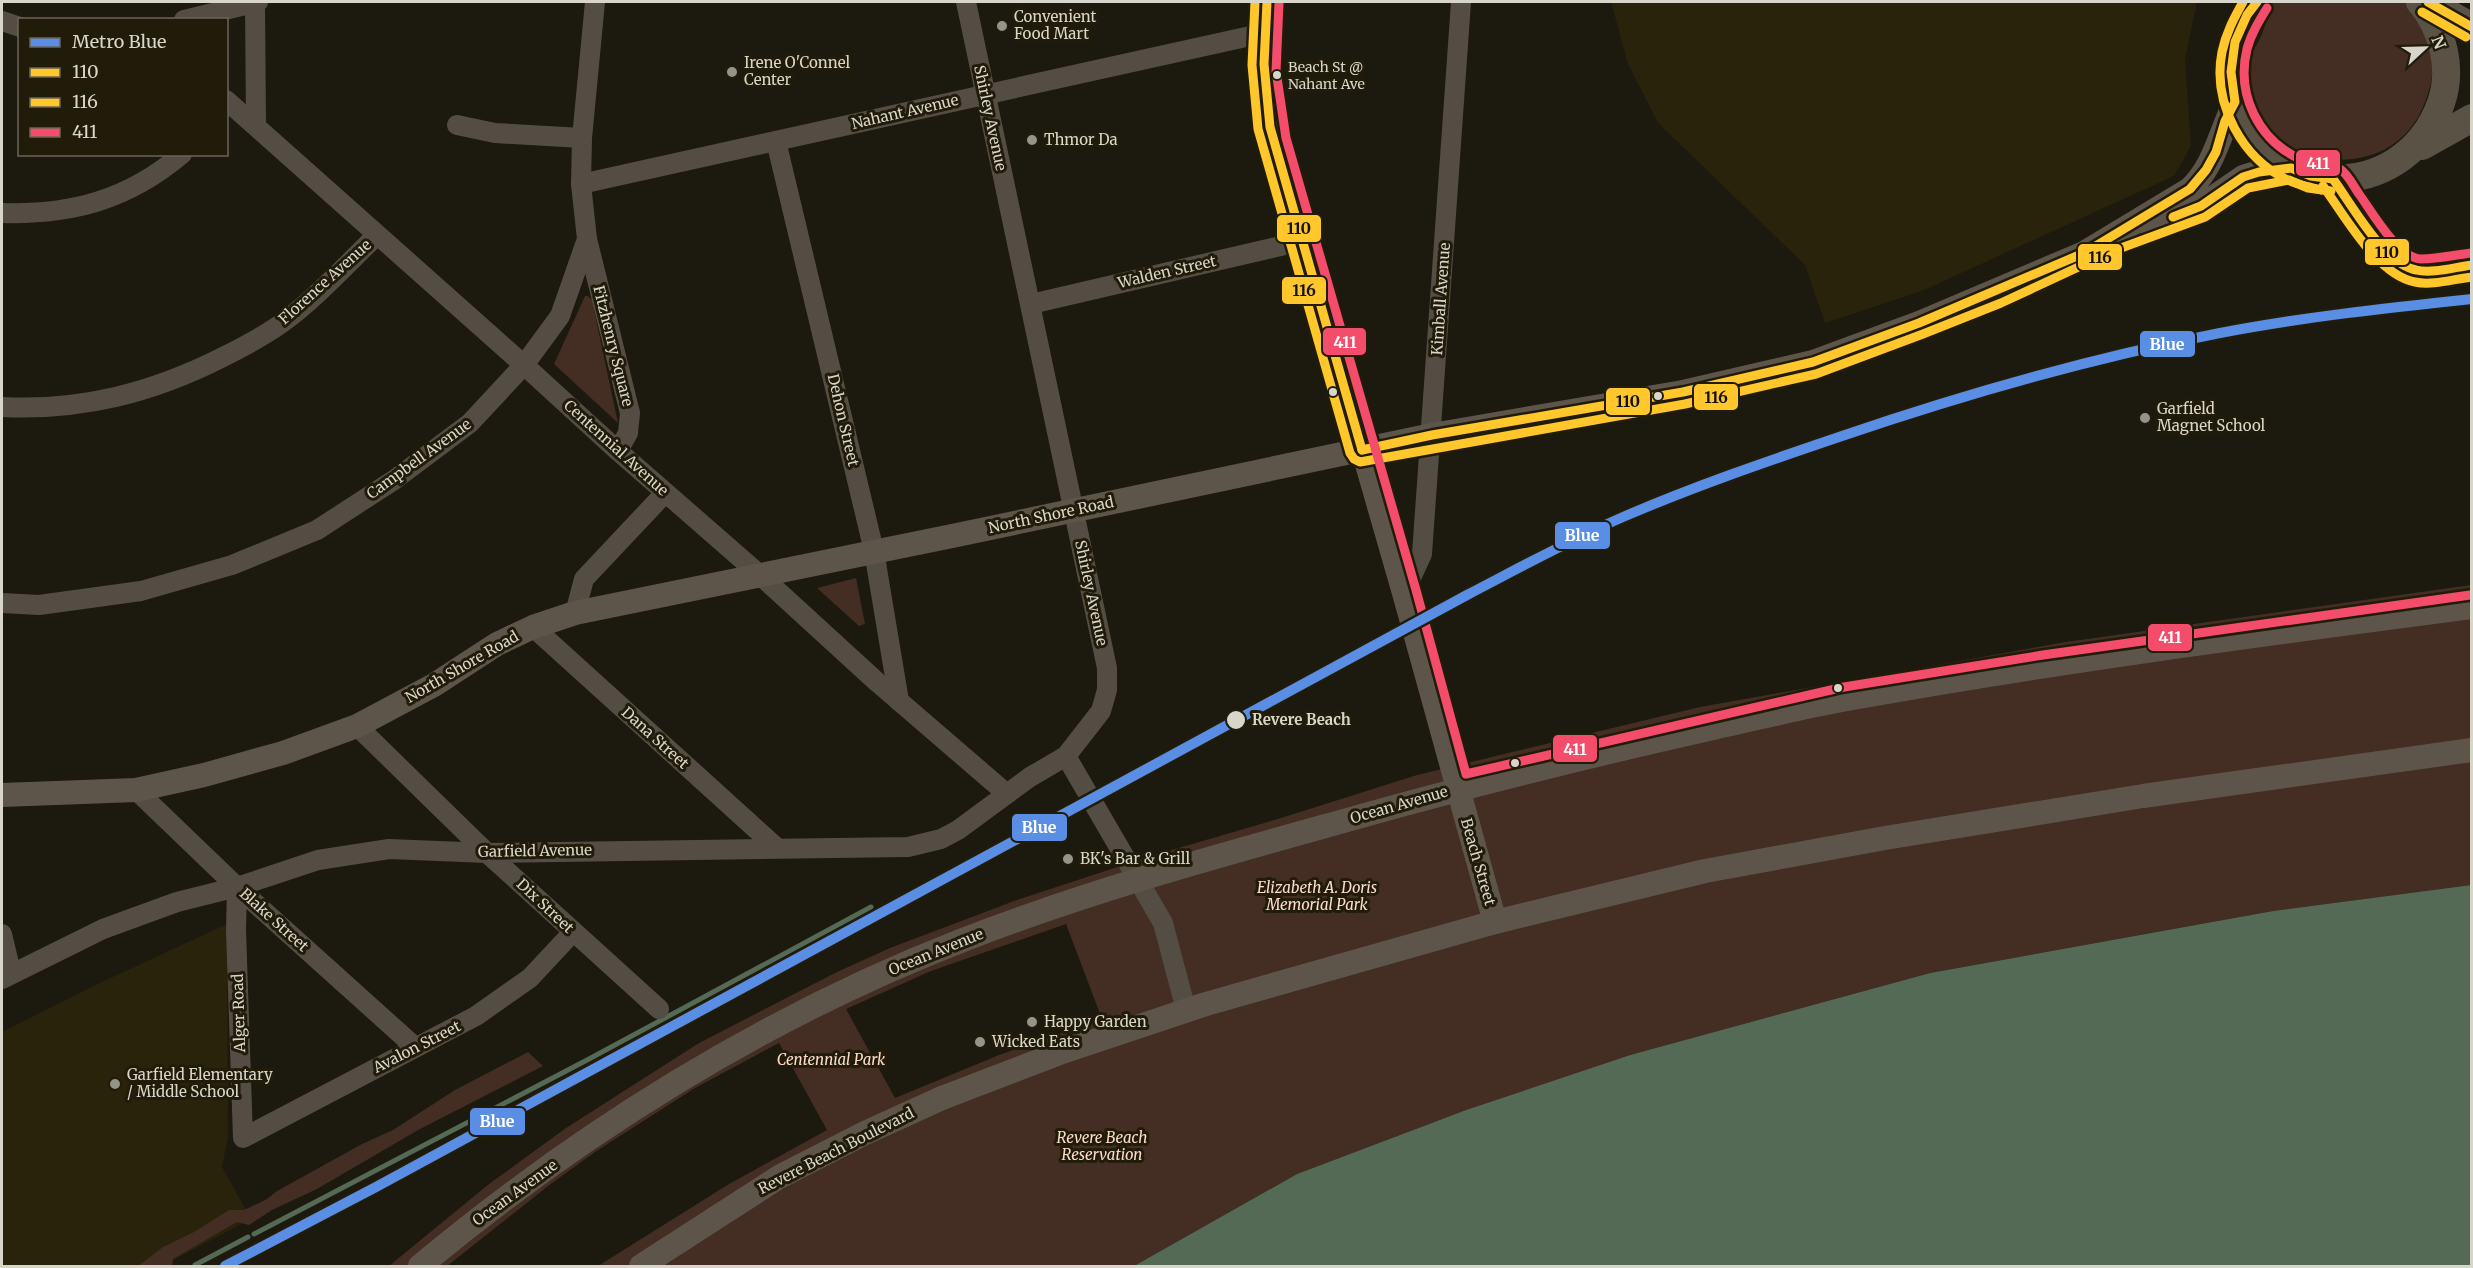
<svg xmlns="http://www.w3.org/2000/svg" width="2473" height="1268" viewBox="0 0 2473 1268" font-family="Merriweather,serif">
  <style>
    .built { fill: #29230c }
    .green { fill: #442d22; fill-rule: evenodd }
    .water { fill: #546a54 }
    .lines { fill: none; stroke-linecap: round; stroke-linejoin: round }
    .stream { stroke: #546a54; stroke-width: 5 }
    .minor { stroke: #544d44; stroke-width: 20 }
    .major { stroke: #5e554a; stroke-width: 24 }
    .highway { stroke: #5b5246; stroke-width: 28 }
    .bus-1-casing { stroke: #211c0a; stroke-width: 14 }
    .bus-2-casing { stroke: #211c0a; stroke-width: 14 }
    .bus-3-casing { stroke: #211c0a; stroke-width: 14 }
    .bus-1 { stroke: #ffc72c; stroke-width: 9 }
    .bus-2 { stroke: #ffc72c; stroke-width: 9 }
    .bus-3 { stroke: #f44d6c; stroke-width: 9 }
    .metro-1-casing { stroke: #211c0a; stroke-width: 15 }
    .metro-1 { stroke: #5a8de4; stroke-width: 10 }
    .poi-dot { fill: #969489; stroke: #211c0a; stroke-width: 2 }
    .bus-dot { fill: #d8d6ca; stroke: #211c0a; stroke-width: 2 }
    .labels { text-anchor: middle; stroke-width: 6; stroke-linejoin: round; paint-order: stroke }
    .bus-label { font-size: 14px; fill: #d8d6ca; stroke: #211c0a; text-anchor: start }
    .poi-label { font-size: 15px; fill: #d8d6ca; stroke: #211c0a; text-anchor: start }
    .street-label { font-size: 15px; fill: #d8d6ca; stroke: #211c0a }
    .stop-label { font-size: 15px; font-weight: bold; fill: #d8d6ca; stroke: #211c0a; text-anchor: start }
    .park-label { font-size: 15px; font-style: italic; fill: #fedbcb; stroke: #211c0a }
    .line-badge { stroke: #211c0a; stroke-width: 2 }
    .badge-label { font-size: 16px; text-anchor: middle; font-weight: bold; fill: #fff }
    .pale-badge-label { font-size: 16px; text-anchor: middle; font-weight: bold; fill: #111 }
  </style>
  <rect width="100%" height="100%" fill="#1c190f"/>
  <g class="built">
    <path d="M 1611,2 L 2197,2 L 2185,59 L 2191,146 L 2174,176 L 1924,290 L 1825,323 L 1805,265 L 1658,123 L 1628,64 Z"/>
    <path d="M 227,924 L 228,1137 L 222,1167 L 251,1219 L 162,1266 L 2,1266 L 2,1026 L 4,1031 L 106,980 Z"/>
  </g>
  <g class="green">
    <path d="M 2273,2 L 2406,2 C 2430,35 2441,61 2425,102 C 2389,201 2232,163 2250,60 C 2252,50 2260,41 2263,31 C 2267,22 2268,10 2273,2 Z"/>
    <path d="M 585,296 L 588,296 L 592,300 L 618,423 L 554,364 Z"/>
    <path d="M 856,578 L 865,624 L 859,626 L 817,588 Z"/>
    <path d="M 2471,585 L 2471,885 L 2273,911 L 1930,973 L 1630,1055 L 1466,1110 L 1297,1174 L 1134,1266 L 598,1266 L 729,1184 L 827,1130 L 779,1043 L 695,1088 L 595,1152 L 552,1183 L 447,1266 L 389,1266 L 489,1184 L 566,1128 L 699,1043 L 837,972 L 890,948 L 1014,901 L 1151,856 L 1281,818 L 1417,775 L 1700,707 L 2066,642 ZM 1066,924 L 1102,1019 L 999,1055 L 895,1098 L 846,1009 L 931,971 Z"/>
    <path d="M 528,1052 L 543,1066 L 420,1129 L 317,1189 L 272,1210 L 249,1225 L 237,1222 L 173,1259 L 172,1266 L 138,1266 L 163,1247 L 194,1232 L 229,1210 L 244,1210 L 267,1199 L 277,1191 L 362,1144 L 393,1130 L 455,1090 Z"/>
  </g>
  <path class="water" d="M 2471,885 L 2471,1266 L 1134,1266 L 1297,1174 L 1466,1110 L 1630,1055 L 1930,973 L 2273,911 Z"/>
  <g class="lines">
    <g class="stream">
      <path d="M 254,1234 L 589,1059 L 871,907"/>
      <path d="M 195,1265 L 248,1237"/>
    </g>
    <g class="minor">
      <path d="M 255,2 L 256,126"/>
      <path d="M 184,20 L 258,2"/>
      <path d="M 2,21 L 20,27"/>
      <path d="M 226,100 L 524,365 L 618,451 L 760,575 L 877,682 L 1007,794"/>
      <path d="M 457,125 L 495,133 L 582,138"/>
      <path d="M 776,141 L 874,551 L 899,701"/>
      <path d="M 581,184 L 1264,33"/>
      <path d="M 2,213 C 71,215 128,200 182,154"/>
      <path d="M 587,239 L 630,413 L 628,433 L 618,451"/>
      <path d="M 1031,304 L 1302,241"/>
      <path d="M 2,407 C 81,411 152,393 223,357 C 243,347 264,336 282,323 C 316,298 346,265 377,235"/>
      <path d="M 1404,593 L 1422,554 L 1461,2"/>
      <path d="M 2,603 L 39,605 L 141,591 L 232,565 L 317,530 L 394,480 L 470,423 L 524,365 L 560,316 L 587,239 L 581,184 L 582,138 L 595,2"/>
      <path d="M 575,613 L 584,579 L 665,493"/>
      <path d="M 533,627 L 777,848"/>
      <path d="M 357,726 L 487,853 L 659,1009"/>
      <path d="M 1066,756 L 1163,923 L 1186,1010"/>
      <path d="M 136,790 L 237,887 L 415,1047"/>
      <path d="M 237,887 L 236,930 L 243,1138 L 476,1016 L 530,978 L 573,932"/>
      <path d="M 2,934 L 11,972"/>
      <path d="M 2,979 L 103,929 L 177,902 L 237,887 L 318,860 L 389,849 L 487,853 L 908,847 L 941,839 L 958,830 L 1030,777 L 1066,756 L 1101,711 L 1107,690 L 1107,668 L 966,2"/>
    </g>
    <g class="major">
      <path d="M 1267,2 C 1262,49 1263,95 1274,141 L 1404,593 L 1495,922"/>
      <path d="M 2150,226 L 2201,206 L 2243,177 L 2259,172 L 2291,168"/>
      <path d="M 2,795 L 136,790 L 204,775 L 283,753 L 357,726 L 434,685 L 497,644 L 533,627 L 575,613 L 957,535 L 1432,435 L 1683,392 L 1813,362 L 1919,323 L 2084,253 L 2190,189 C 2215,165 2220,132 2235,102"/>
      <path d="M 420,1266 C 582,1131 767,1016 963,940 C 1086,892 1214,857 1340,822 C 1464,787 1588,756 1713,728 C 1759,718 1806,706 1853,698 C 2058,661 2265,634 2472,607"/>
      <path d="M 641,1266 L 779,1177 L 865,1133 L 942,1098 L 1062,1052 L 1206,1004 L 1495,922 L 1705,871 L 1885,838 L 2143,796 L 2472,750"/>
    </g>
    <g class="highway">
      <path d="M 2257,2 C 2238,26 2228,55 2233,86 C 2250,201 2403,211 2441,103 C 2453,69 2443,29 2420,2"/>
      <path d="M 2428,2 L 2472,27"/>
      <path d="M 2422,146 L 2472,118"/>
    </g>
    <defs>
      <g id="bus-1">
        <path d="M 1267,2 L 1264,64 L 1270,127 L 1362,450"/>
        <path d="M 2428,2 L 2472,27"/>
        <path d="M 2333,179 C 2352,205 2384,264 2416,270 C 2432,274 2455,267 2472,265"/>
        <path d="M 2173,217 L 2201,206 L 2243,177 L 2259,172 L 2291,168 L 2311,176 L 2333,179"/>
        <path d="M 1362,450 L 1432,435 L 1683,392 L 1813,362 L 1919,323 L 2084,253 L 2190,189 L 2206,170 L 2216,152 L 2225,121 L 2235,102 L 2231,72 L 2235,42 L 2247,15 L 2257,2"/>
      </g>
      <g id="bus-2">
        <path d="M 1255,2 L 1252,65 L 1258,129 L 1350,453 L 1354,459 L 1360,462 L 1685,404 L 1816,374 L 1923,334 L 2001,303 L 2113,251 L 2205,217 L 2248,188 L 2289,180 L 2308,188 L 2331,191"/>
        <path d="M 2243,2 C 2234,18 2226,33 2222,52 C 2212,103 2242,160 2290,181 C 2299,185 2311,187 2321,190"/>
        <path d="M 2422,12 L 2466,37"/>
        <path d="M 2323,186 C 2345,216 2377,275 2415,282 C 2432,286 2454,279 2472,277"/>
      </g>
      <g id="bus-3">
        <path d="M 1279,3 L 1276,71 L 1286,138 L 1416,590 L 1466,774 L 1844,687 L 2043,655 L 2470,595"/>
        <path d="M 2267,8 C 2259,21 2251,34 2247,49 C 2236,94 2258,140 2300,159 C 2312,164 2329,162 2340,169 C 2348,174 2354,187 2359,194 C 2372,212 2398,258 2421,259 C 2437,259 2455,255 2471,253"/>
      </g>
    </defs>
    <use href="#bus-1" class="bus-1-casing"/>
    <use href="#bus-2" class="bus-2-casing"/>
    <use href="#bus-3" class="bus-3-casing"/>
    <use href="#bus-1" class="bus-1"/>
    <use href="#bus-2" class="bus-2"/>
    <use href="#bus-3" class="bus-3"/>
    <defs>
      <path id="metro-1" d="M 225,1266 L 376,1187 L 1467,595 C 1519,568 1570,540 1623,517 C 1695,486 1768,461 1842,436 C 1965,394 2091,358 2220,333 C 2303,317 2387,308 2472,299"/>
    </defs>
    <use href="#metro-1" class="metro-1-casing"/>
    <use href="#metro-1" class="metro-1"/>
  </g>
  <g class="poi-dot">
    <circle cx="1002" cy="26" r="6"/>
    <circle cx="732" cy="72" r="6"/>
    <circle cx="1032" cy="140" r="6"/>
    <circle cx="2145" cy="418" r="6"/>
    <circle cx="1068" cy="859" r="6"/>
    <circle cx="1032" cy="1022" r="6"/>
    <circle cx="980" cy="1042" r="6"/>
    <circle cx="115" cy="1084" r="6"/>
  </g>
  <g class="bus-dot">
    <circle cx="1277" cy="75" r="5"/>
    <circle cx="1333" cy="392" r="5"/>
    <circle cx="1658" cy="396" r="5"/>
    <circle cx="1838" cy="688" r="5"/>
    <circle cx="1236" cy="720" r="10"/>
    <circle cx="1515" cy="763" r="5"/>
  </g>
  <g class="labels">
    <g class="bus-label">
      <text x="1288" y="72">Beach St @<tspan x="1288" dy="17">Nahant Ave</tspan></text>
    </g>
    <g class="poi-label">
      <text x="1014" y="22">Convenient<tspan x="1014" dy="17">Food Mart</tspan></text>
      <text x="744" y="68">Irene O'Connel<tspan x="744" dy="17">Center</tspan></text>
      <text x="1044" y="145">Thmor Da</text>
      <text x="2157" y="414">Garfield<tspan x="2157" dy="17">Magnet School</tspan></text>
      <text x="1080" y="864">BK's Bar &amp; Grill</text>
      <text x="1044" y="1027">Happy Garden</text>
      <text x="992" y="1047">Wicked Eats</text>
      <text x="127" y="1080">Garfield Elementary<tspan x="127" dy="17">/ Middle School</tspan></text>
    </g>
    <g class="street-label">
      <text transform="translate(905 112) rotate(-13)" y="5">Nahant Avenue</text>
      <text transform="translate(990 118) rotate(78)" y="5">Shirley Avenue</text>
      <text transform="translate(1167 272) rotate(-13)" y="5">Walden Street</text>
      <text transform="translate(325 282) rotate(-42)" y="5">Florence Avenue</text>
      <text transform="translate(1441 299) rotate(-86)" y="5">Kimball Avenue</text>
      <text transform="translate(613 346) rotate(76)" y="5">Fitzhenry Square</text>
      <text transform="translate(843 420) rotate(77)" y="5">Dehon Street</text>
      <text transform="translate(616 448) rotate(42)" y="5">Centennial Avenue</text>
      <text transform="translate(419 459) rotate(-36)" y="5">Campbell Avenue</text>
      <text transform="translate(1051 515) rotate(-12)" y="5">North Shore Road</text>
      <text transform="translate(1091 593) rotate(78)" y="5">Shirley Avenue</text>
      <text transform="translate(462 667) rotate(-30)" y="5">North Shore Road</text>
      <text transform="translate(655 738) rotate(42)" y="5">Dana Street</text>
      <text transform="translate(1399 805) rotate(-16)" y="5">Ocean Avenue</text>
      <text transform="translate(535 851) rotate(-1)" y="5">Garfield Avenue</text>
      <text transform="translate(1478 862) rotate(74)" y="5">Beach Street</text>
      <text transform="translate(545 906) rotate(43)" y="5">Dix Street</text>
      <text transform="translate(274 920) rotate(42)" y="5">Blake Street</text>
      <text transform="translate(936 952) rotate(-22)" y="5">Ocean Avenue</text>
      <text transform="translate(239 1013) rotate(-92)" y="5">Alger Road</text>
      <text transform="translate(417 1047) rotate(-27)" y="5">Avalon Street</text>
      <text transform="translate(836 1151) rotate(-27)" y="5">Revere Beach Boulevard</text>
      <text transform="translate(515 1193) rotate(-36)" y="5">Ocean Avenue</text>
    </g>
    <g class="stop-label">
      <text x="1252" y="725">Revere Beach</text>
    </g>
    <g class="park-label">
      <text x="1317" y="893">Elizabeth A. Doris<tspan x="1317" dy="17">Memorial Park</tspan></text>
      <text x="831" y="1065">Centennial Park</text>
      <text x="1102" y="1143">Revere Beach<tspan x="1102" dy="17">Reservation</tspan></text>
    </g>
  </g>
  <g class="line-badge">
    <rect x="2295" y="149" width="46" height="28" rx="6" fill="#f44d6c"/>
    <rect x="1276" y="214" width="46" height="29" rx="6" fill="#ffc72c"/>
    <rect x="2364" y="238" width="46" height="28" rx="6" fill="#ffc72c"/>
    <rect x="2077" y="243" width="46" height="28" rx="6" fill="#ffc72c"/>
    <rect x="1281" y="276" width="46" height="29" rx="6" fill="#ffc72c"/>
    <rect x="1322" y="327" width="45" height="29" rx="6" fill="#f44d6c"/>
    <rect x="2139" y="330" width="57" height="28" rx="6" fill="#5a8de4"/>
    <rect x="1693" y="383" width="46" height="28" rx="6" fill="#ffc72c"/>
    <rect x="1605" y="387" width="46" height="29" rx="6" fill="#ffc72c"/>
    <rect x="1554" y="521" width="57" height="29" rx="6" fill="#5a8de4"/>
    <rect x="2147" y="623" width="46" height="29" rx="6" fill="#f44d6c"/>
    <rect x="1552" y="734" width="46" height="29" rx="6" fill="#f44d6c"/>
    <rect x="1011" y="813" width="57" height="29" rx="6" fill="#5a8de4"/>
    <rect x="469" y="1107" width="57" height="29" rx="6" fill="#5a8de4"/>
  </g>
  <g class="badge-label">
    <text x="2318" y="169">411</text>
    <text x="1345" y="348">411</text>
    <text x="2167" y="350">Blue</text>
    <text x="1582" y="541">Blue</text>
    <text x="2170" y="643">411</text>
    <text x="1575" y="755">411</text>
    <text x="1039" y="833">Blue</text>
    <text x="497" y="1127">Blue</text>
  </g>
  <g class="pale-badge-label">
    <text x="1299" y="234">110</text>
    <text x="2387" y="258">110</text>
    <text x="2100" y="263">116</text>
    <text x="1304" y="296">116</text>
    <text x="1716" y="403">116</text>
    <text x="1628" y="407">110</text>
  </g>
  <rect width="2473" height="1268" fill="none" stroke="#d8d6ca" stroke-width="6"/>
  <rect x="18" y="18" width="210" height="138" fill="#211c0a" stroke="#6a6657" stroke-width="1.5"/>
  <rect x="30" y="38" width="30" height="9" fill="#5a8de4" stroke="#6a6657" stroke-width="1.5"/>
  <text x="72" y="48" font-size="18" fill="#d8d6ca">Metro Blue</text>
  <rect x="30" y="68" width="30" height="9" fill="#ffc72c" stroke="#6a6657" stroke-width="1.5"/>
  <text x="72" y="78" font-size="18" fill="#d8d6ca">110</text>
  <rect x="30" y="98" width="30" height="9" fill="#ffc72c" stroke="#6a6657" stroke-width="1.5"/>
  <text x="72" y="108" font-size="18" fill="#d8d6ca">116</text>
  <rect x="30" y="128" width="30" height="9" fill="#f44d6c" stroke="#6a6657" stroke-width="1.5"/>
  <text x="72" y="138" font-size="18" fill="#d8d6ca">411</text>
  <g transform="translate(2425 48) rotate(68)" stroke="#211c0a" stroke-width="4.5" paint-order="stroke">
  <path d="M0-4.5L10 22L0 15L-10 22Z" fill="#d8d6ca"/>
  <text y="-9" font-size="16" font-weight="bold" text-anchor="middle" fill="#d8d6ca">N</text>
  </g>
</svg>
